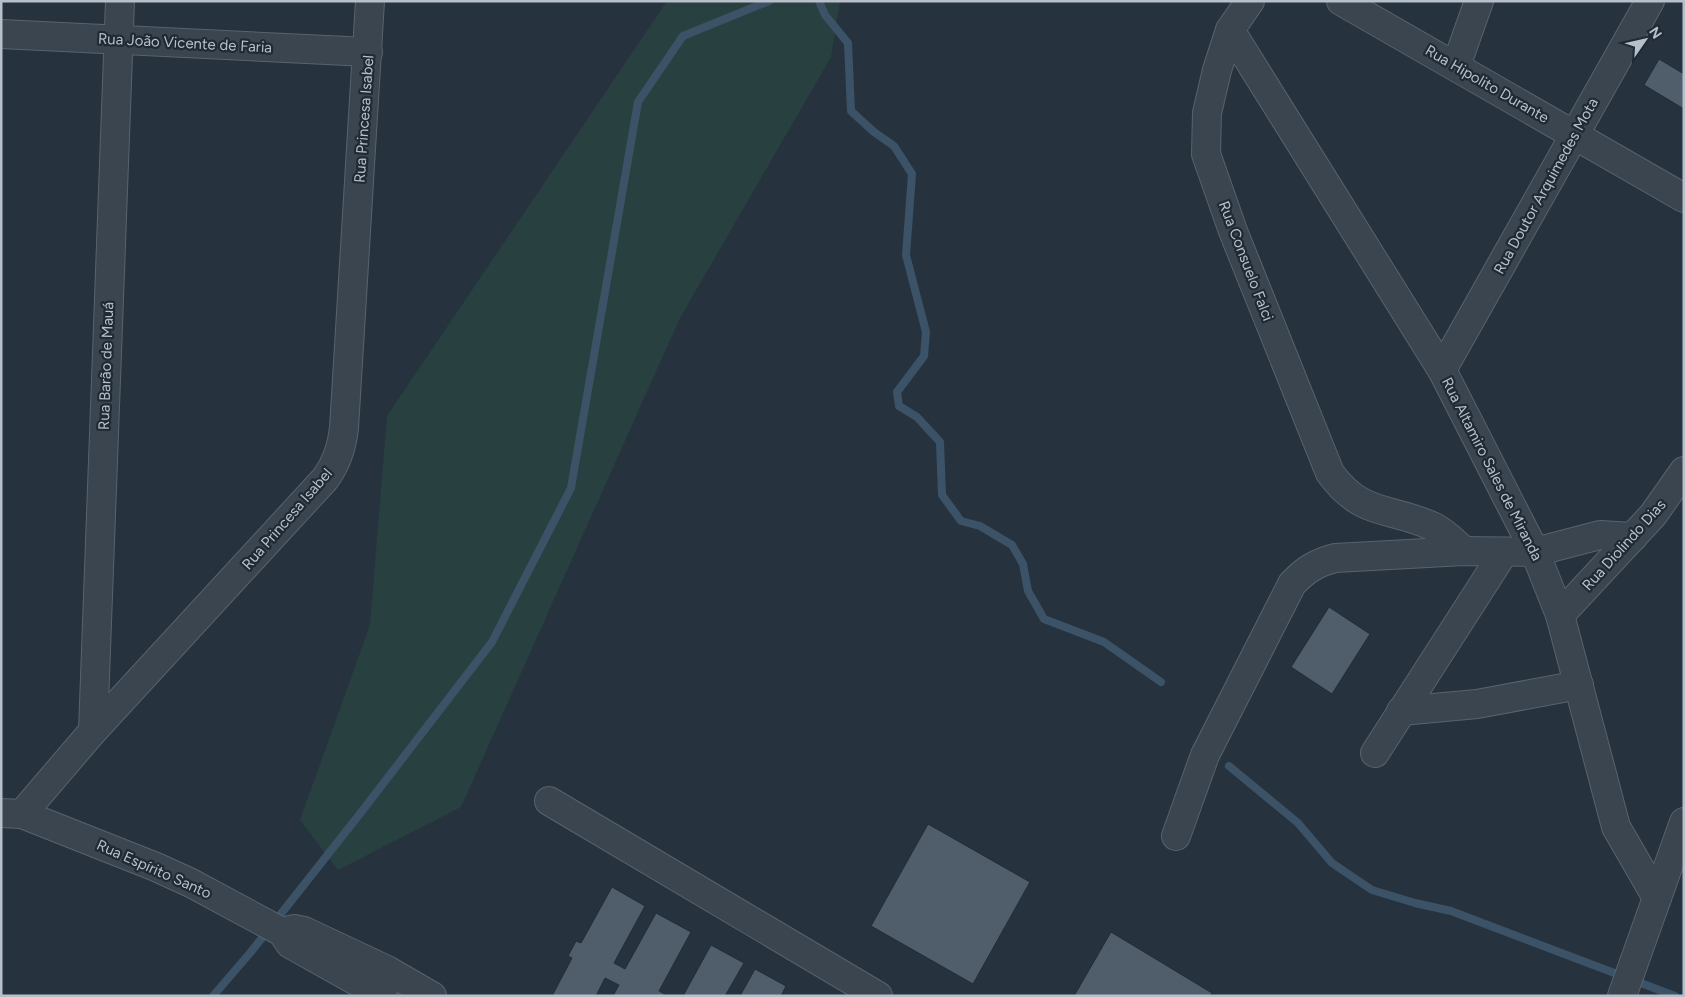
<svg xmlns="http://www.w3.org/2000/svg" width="1685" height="997" viewBox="0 0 1685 997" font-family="Figtree,sans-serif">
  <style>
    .green { fill: #284040 }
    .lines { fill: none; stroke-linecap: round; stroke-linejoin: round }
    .stream { stroke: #3c5367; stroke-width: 8 }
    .building { fill: #4f5e6a; stroke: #212c36 }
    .minor-casing { stroke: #58636d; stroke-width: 30 }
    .minor { stroke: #3a454f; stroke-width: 28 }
    .labels { text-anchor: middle; stroke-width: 4.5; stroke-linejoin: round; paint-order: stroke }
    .street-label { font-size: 15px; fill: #b7c0ca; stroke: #1f2a34 }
  </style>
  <rect width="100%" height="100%" fill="#26333f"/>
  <path class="green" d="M 667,1 L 840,1 L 831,57 L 680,318 L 461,807 L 338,870 L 300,820 L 370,625 L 387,416 Z"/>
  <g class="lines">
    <g class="stream">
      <path d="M 819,1 L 825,15 L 848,43 L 851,111 L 874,132 L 894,146 L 912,174 L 906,255 L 926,332 L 924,356 L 897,392 L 899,406 L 917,417 L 940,442 L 942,495 L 961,521 L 980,526 L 1012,545 L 1023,564 L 1028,591 L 1044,619 L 1104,642 L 1161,682"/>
      <path d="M 1229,766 L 1298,823 L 1332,863 L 1372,890 L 1415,903 L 1451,911 L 1675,996"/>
      <path d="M 213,996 L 250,953 L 359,815 L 492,642 L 571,488 L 638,102 L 683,36 L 769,1"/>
    </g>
  </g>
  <g class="building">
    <path d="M 1659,59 L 1684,74 L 1684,109 L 1644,85 Z"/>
    <path d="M 1329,607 L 1370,634 L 1332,694 L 1291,667 Z"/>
    <path d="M 928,824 L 1030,882 L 973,984 L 871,926 Z"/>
    <path d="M 612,887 L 645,906 L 614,963 L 625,969 L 656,913 L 691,932 L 659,991 L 668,996 L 613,996 L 619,985 L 605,978 L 596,996 L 552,996 L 572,958 L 568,956 L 576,941 L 581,943 Z"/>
    <path d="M 1111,932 L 1212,993 L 1210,996 L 1074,996 Z"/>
    <path d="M 711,945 L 744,963 L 725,996 L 683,996 Z"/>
    <path d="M 755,969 L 786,986 L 781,996 L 740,996 Z"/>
  </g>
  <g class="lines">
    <defs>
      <g id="minor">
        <path d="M 1250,1 L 1230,30 L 1217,70 L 1207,113 L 1206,154 L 1233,231 L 1330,473 C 1363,518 1390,506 1434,527 C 1446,533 1454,542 1464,551"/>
        <path d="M 1341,1 L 1684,198"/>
        <path d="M 1230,30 L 1442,370 L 1535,552 L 1560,615 L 1616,827 L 1657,898"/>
        <path d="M 1,34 L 368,52"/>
        <path d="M 1456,66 L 1479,1"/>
        <path d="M 1442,370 L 1650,1"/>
        <path d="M 1560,615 L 1653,515 L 1684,471"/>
        <path d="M 1401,711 L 1477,704 L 1579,685"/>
        <path d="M 93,731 L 120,1"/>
        <path d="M 1375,753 L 1504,552"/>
        <path d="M 549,801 L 878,996"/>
        <path d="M 1,813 L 22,814 L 93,731 L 325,479 C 337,463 342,447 344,428 L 370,1"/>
        <path d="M 22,814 L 156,867 L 191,883 L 282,932 L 290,944 L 383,996"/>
        <path d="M 1176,836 L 1205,755 L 1292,584 C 1305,570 1316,563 1335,558 L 1464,551 L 1535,552 L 1600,535 L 1633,537"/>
        <path d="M 282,932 L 294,929 L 304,931 L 387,970 L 432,996"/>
        <path d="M 1622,996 L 1684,822"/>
      </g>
    </defs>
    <use href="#minor" class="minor-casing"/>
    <use href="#minor" class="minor"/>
  </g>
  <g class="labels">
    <g class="street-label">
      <text transform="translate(185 43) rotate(3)" y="5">Rua João Vicente de Faria</text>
      <text transform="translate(1487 84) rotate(30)" y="5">Rua Hipolito Durante</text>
      <text transform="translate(364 119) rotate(-86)" y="5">Rua Princesa Isabel</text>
      <text transform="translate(1546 186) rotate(-61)" y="5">Rua Doutor Arquimedes Mota</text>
      <text transform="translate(1246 261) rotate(69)" y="5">Rua Consuelo Falci</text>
      <text transform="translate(106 366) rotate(-88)" y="5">Rua Barão de Mauá</text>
      <text transform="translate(1492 469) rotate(63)" y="5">Rua Altamiro Sales de Miranda</text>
      <text transform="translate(287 519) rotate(-49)" y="5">Rua Princesa Isabel</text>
      <text transform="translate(1624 545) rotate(-48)" y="5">Rua Diolindo Dias</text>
      <text transform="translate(154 869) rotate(24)" y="5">Rua Espírito Santo</text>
    </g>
  </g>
  <rect width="1685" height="997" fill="none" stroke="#b7c0ca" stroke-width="5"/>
  <g transform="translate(1645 40) rotate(56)" stroke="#1f2a34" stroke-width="4" paint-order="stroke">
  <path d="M0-4L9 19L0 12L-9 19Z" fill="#b7c0ca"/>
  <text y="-8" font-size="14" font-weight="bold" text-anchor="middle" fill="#b7c0ca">N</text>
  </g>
</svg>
